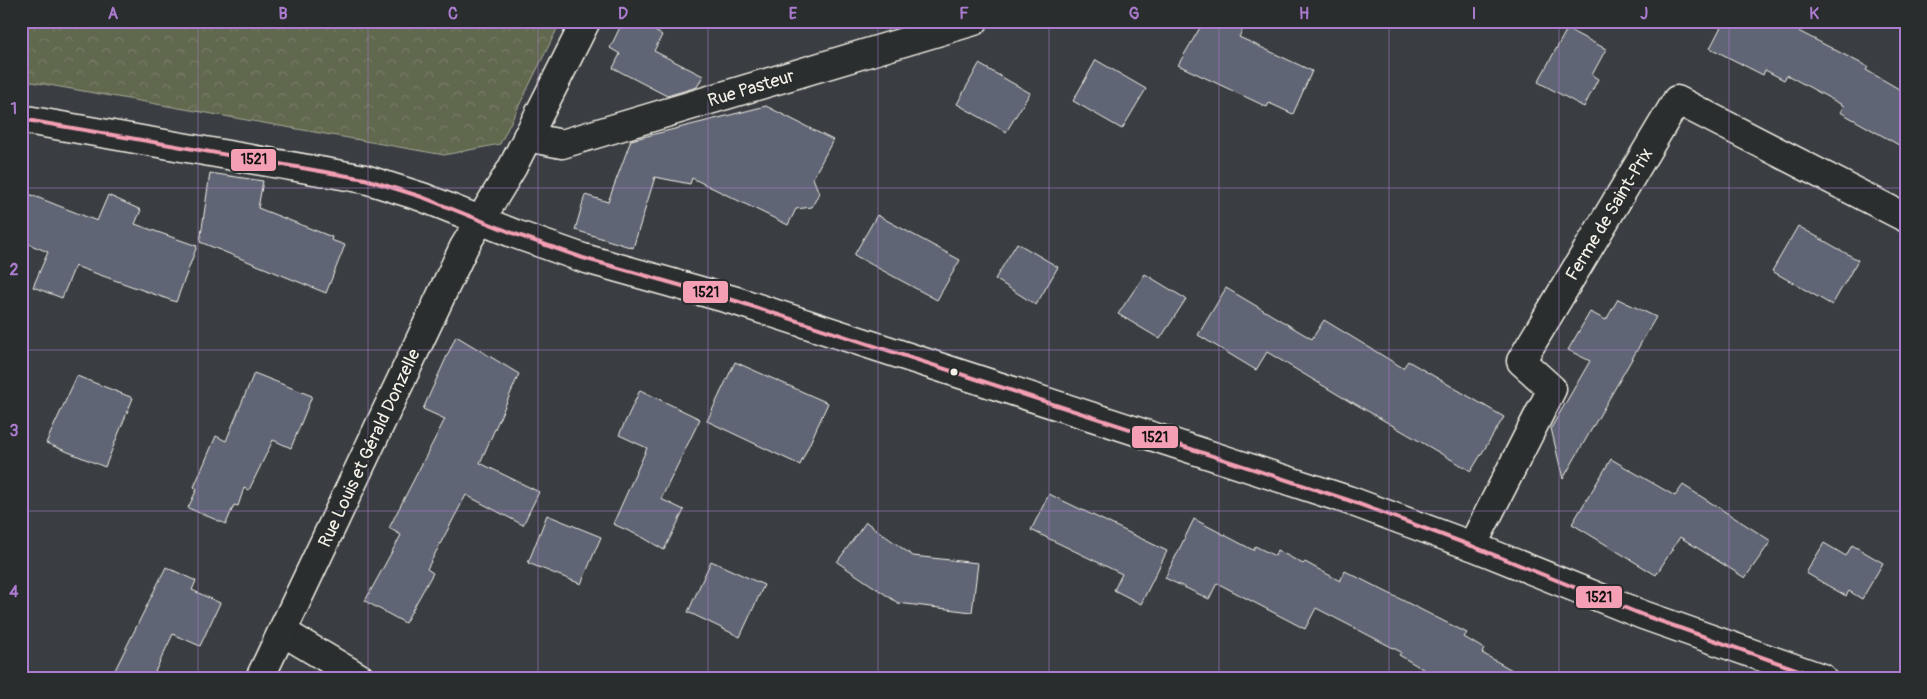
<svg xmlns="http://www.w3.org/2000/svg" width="1927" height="699" viewBox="0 0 1927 699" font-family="Pangolin,sans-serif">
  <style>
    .forest { fill: url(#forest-crowns); stroke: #aaac9b }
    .building { fill: #616574; stroke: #f4f1e8 }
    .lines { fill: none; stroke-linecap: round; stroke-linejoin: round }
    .minor-casing { stroke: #f4f1e8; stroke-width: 31 }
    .tertiary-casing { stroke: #f4f1e8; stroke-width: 31 }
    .minor { stroke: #2a2d2e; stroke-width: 28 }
    .tertiary { stroke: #2a2d2e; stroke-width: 28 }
    .bus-1-casing { stroke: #2a2d2e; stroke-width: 8 }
    .bus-1 { stroke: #f49fb3; stroke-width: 4 }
    .grid { fill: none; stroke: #ab7bcf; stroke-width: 1; stroke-opacity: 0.55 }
    .bus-dot { fill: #f4f1e8; stroke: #2a2d2e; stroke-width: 2 }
    .labels { text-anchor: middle; stroke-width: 4; stroke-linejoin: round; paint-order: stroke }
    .street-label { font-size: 18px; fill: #f4f1e8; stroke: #2a2d2e }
    .line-badge { stroke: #2a2d2e; stroke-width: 2 }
    .pale-badge-label { font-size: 14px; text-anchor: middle; font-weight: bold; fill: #111 }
    .neatline { fill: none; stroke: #ab7bcf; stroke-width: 2 }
    .grid-label { font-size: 16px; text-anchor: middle; font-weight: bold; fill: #ab7bcf }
  </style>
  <defs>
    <pattern id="forest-crowns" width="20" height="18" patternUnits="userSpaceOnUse" patternTransform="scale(1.25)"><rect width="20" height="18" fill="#61674e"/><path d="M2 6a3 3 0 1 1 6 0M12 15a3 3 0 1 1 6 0" fill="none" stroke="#787d68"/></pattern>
  </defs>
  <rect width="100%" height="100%" fill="#3a3e43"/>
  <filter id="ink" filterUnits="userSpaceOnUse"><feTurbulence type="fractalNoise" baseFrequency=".02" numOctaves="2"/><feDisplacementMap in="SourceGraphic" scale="10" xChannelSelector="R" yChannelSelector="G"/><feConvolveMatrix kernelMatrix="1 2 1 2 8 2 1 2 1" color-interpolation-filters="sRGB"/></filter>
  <g filter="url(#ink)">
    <path class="forest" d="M 21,21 L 561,21 L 500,144 L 444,155 L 21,80 Z"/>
    <g class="building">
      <path d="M 623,21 L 636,21 L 662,35 L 654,51 L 703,76 L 697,87 L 667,96 L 613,68 L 620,54 L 610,48 Z"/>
      <path d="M 1204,21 L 1247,21 L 1239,37 L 1312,71 L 1293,114 L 1269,103 L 1267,107 L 1178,65 Z"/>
      <path d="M 1724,21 L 1779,21 L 1868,67 L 1866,70 L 1906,93 L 1906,149 L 1840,112 L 1844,106 L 1787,75 L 1784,80 L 1765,70 L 1763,75 L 1710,48 Z"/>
      <path d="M 1567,29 L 1606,49 L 1592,75 L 1598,79 L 1584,107 L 1538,82 Z"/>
      <path d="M 1096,60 L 1146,89 L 1122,129 L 1073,101 Z"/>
      <path d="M 979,64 L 1030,93 L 1006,132 L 957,104 Z"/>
      <path d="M 766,106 L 833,140 L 813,178 L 819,193 L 812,207 L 796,209 L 788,225 L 692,178 L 690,184 L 655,177 L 633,248 L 575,230 L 585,195 L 608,202 L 631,140 Z"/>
      <path d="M 210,173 L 263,181 L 258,208 L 332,237 L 331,240 L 345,245 L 326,293 L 200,242 Z"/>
      <path d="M 29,194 L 97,221 L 108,195 L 141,210 L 135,224 L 197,246 L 176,302 L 75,266 L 62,298 L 33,287 L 48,252 L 21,241 L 21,213 Z"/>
      <path d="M 877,215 L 960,260 L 937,300 L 854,255 Z"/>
      <path d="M 1798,226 L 1858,260 L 1832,305 L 1772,271 Z"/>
      <path d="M 1017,243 L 1058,267 L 1036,305 L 995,279 Z"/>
      <path d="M 1145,274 L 1186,299 L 1160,339 L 1118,314 Z"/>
      <path d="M 1226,288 L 1312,339 L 1324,320 L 1403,368 L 1408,361 L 1504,417 L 1471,471 L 1352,402 L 1352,403 L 1267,352 L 1256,370 L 1198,335 Z"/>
      <path d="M 1618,299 L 1656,317 L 1563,479 L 1551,428 L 1590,361 L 1568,350 L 1590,312 L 1606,320 Z"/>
      <path d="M 456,336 L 519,374 L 480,463 L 539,492 L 523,525 L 466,495 L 427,569 L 433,573 L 405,623 L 365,601 L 401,535 L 389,528 L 445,419 L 423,409 Z"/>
      <path d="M 735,362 L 828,403 L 800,465 L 707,421 Z"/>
      <path d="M 254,373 L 312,396 L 291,448 L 273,440 L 249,490 L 244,488 L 238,506 L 234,505 L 226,524 L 188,508 L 197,489 L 194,487 L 216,436 L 226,441 Z"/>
      <path d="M 77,376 L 133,398 L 105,467 L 46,443 Z"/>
      <path d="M 640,390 L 700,419 L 661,499 L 684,510 L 664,550 L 642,537 L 613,524 L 647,448 L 619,435 Z"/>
      <path d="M 1611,459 L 1675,496 L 1683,485 L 1771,541 L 1745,578 L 1680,537 L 1656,575 L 1572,524 Z"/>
      <path d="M 1049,494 L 1167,551 L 1141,604 L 1114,590 L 1122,574 L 1031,530 Z"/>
      <path d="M 547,515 L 601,537 L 581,584 L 528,563 Z"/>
      <path d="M 1194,519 L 1253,550 L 1255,546 L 1275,556 L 1277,550 L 1303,564 L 1305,562 L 1340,581 L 1345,571 L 1467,633 L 1464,637 L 1484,649 L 1482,653 L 1526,678 L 1438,678 L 1399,655 L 1401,652 L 1316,608 L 1305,629 L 1217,583 L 1209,599 L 1165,578 Z"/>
      <path d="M 866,522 L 913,556 L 978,563 L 972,612 L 898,603 L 837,562 Z"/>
      <path d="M 1824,543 L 1846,556 L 1852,545 L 1883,563 L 1862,599 L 1849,591 L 1846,596 L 1806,573 Z"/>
      <path d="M 711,561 L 764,585 L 740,637 L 688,612 Z"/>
      <path d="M 166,567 L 196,581 L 192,590 L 220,603 L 200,646 L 173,634 L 152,678 L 111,678 Z"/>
    </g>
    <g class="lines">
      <defs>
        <g id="minor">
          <path d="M 527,137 L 562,144 L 974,21"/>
          <path d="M 1472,546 L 1552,389 L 1521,361 L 1677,100 L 1906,218"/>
          <path d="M 283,632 L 360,678"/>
        </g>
        <g id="tertiary">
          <path d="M 21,119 L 365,179 L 422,197 L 515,234 L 583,258 L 736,301 L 1348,500 L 1472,546 L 1643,615 L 1822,678"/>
          <path d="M 260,678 L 464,247 L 512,168 L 586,21"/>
        </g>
      </defs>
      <use href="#minor" class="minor-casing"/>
      <use href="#tertiary" class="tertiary-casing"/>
      <use href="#minor" class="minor"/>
      <use href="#tertiary" class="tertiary"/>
      <defs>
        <path id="bus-1" d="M 21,119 L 365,179 L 422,197 L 515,234 L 583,258 L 736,301 L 1348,500 L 1472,546 L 1643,615 L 1821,678"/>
      </defs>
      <use href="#bus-1" class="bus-1-casing"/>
      <use href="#bus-1" class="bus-1"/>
    </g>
  </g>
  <path class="grid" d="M 198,21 L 198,678M 368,21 L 368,678M 538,21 L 538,678M 708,21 L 708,678M 878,21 L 878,678M 1049,21 L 1049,678M 1219,21 L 1219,678M 1389,21 L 1389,678M 1559,21 L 1559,678M 1729,21 L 1729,678M 21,188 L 1906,188M 21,350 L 1906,350M 21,511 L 1906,511"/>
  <circle class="bus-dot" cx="954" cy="372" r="4.5"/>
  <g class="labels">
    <g class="street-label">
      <text transform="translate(751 88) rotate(-17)" y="6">Rue Pasteur</text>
      <text transform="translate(1609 214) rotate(-59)" y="6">Ferme de Saint-Prix</text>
      <text transform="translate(369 448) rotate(-65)" y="6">Rue Louis et Gérald Donzelle</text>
    </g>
  </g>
  <g class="line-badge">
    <rect x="230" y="148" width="47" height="24" rx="5" fill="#f49fb3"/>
    <rect x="682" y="280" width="47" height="24" rx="5" fill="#f49fb3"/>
    <rect x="1131" y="425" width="48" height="24" rx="5" fill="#f49fb3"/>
    <rect x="1575" y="585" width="48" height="24" rx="5" fill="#f49fb3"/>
  </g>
  <g class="pale-badge-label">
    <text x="254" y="164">1521</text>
    <text x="706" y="297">1521</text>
    <text x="1155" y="442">1521</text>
    <text x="1599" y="602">1521</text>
  </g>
  <rect width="1927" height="699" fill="none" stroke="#2a2d2e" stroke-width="55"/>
  <rect x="28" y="28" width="1872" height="644" class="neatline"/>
  <g class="grid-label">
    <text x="113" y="19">A</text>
    <text x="283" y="19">B</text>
    <text x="453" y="19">C</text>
    <text x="623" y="19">D</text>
    <text x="793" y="19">E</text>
    <text x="964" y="19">F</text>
    <text x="1134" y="19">G</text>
    <text x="1304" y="19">H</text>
    <text x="1474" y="19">I</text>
    <text x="1644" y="19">J</text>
    <text x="1814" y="19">K</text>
    <text x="14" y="114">1</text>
    <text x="14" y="275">2</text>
    <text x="14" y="436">3</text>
    <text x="14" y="597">4</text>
  </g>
</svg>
